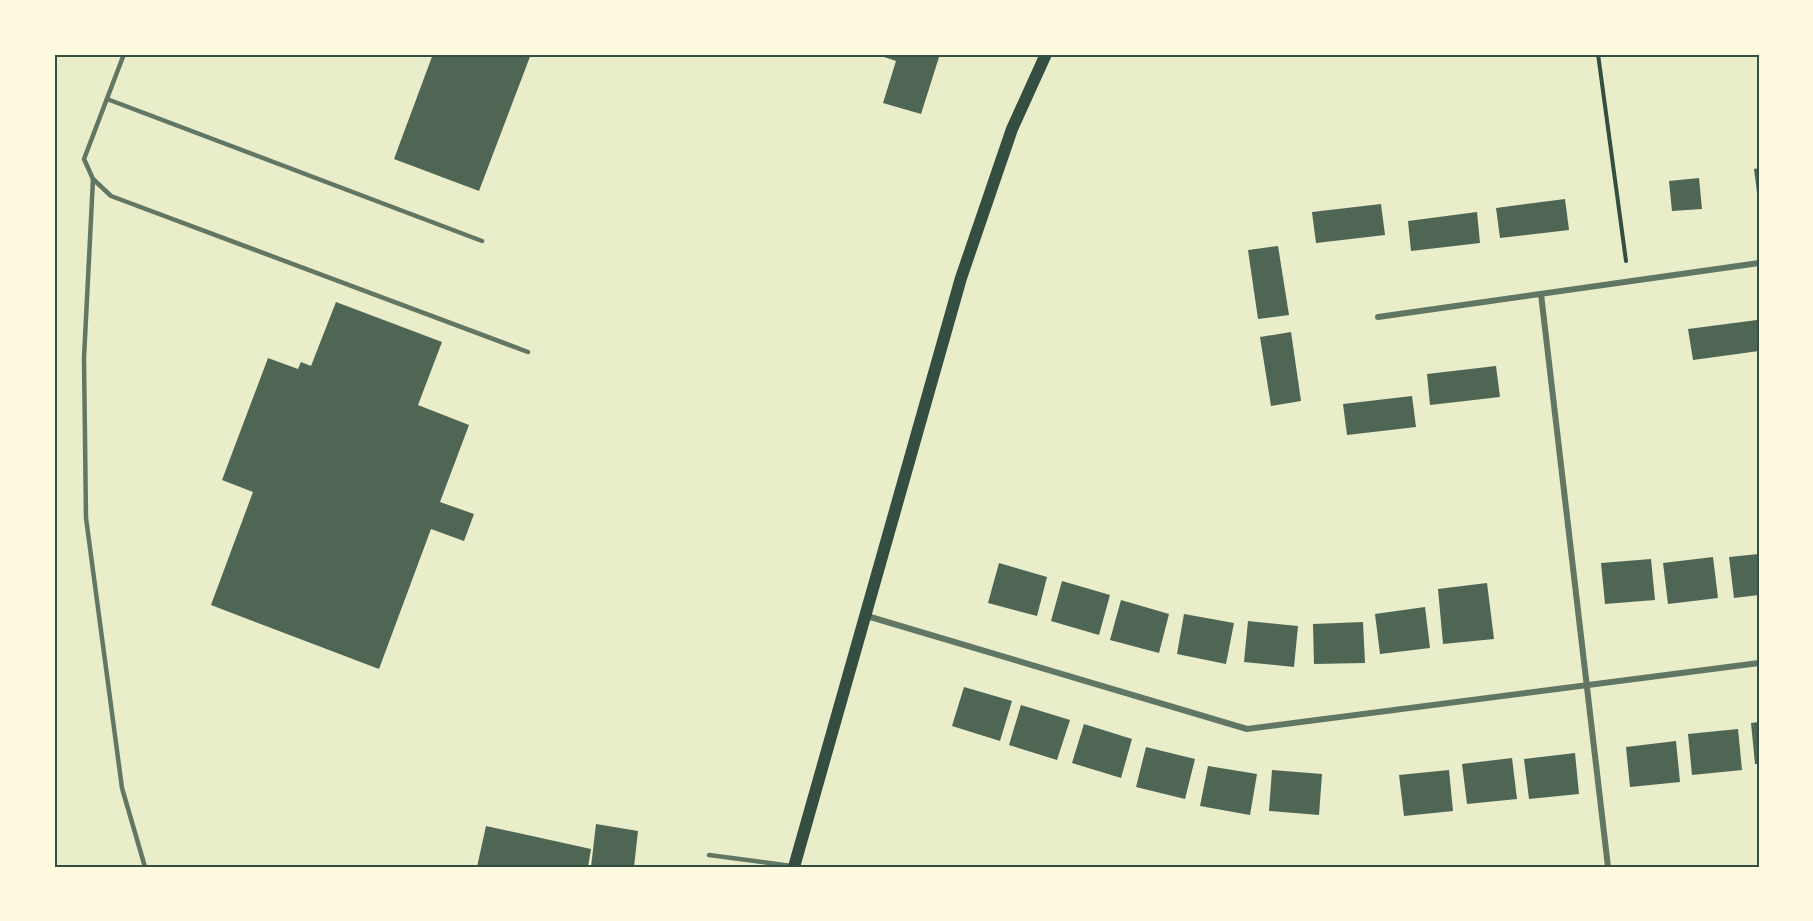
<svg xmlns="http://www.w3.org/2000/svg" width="1813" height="921" viewBox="0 0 1813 921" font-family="'Fira Sans Condensed',sans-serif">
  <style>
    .building { fill: #4f6655 }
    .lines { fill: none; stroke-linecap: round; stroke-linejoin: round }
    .path { stroke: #344e41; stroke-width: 4 }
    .service { stroke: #617663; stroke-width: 4.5 }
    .minor { stroke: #617663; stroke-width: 6 }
    .secondary { stroke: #344e41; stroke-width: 12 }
    .neatline { fill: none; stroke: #344e41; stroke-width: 2 }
  </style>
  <rect width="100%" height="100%" fill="#e9edc9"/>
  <g class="building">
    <path d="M 433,54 L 531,54 L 479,191 L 394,159 Z"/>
    <path d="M 875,54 L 940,54 L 921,114 L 883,103 L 896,61 Z"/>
    <path d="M 1759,168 L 1759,200 L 1758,200 L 1754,169 Z"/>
    <path d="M 1699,178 L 1702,209 L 1672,211 L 1669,181 Z"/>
    <path d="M 1565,199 L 1569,230 L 1500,238 L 1496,208 Z"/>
    <path d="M 1381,204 L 1385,235 L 1316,243 L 1312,212 Z"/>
    <path d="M 1477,212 L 1480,243 L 1411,251 L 1408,221 Z"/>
    <path d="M 1278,246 L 1289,315 L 1258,319 L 1248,250 Z"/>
    <path d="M 336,302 L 442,342 L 418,405 L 469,425 L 440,502 L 474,514 L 464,541 L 431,529 L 379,669 L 211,605 L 253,492 L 222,480 L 268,358 L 298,369 L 301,362 L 311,366 Z"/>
    <path d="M 1757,320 L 1759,351 L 1693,360 L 1688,329 Z"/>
    <path d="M 1291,332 L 1301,401 L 1271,406 L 1260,337 Z"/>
    <path d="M 1496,366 L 1500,397 L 1430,405 L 1427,374 Z"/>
    <path d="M 1412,396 L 1416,427 L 1347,435 L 1343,404 Z"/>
    <path d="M 1759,554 L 1759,595 L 1734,598 L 1729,557 Z"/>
    <path d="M 1713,557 L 1718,598 L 1668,604 L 1663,563 Z"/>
    <path d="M 1651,559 L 1655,600 L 1605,604 L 1601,563 Z"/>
    <path d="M 999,563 L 1047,577 L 1037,616 L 988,603 Z"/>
    <path d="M 1062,581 L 1110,595 L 1099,635 L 1051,621 Z"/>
    <path d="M 1487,583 L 1494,639 L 1443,644 L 1438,589 Z"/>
    <path d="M 1121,600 L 1169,614 L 1159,653 L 1110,640 Z"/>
    <path d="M 1425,607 L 1430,648 L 1380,654 L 1375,614 Z"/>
    <path d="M 1184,614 L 1234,623 L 1226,664 L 1177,654 Z"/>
    <path d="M 1248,621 L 1298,626 L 1294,667 L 1244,662 Z"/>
    <path d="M 1363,622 L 1365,663 L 1314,664 L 1313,624 Z"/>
    <path d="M 964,687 L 1012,701 L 1000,741 L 952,726 Z"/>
    <path d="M 1021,705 L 1070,720 L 1057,760 L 1009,745 Z"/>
    <path d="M 1759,722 L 1759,764 L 1755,764 L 1751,723 Z"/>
    <path d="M 1084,724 L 1132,739 L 1121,778 L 1072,763 Z"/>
    <path d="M 1738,729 L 1742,770 L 1692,775 L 1688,734 Z"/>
    <path d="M 1676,741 L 1680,782 L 1630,787 L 1626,747 Z"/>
    <path d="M 1146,747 L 1195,759 L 1185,799 L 1136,787 Z"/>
    <path d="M 1575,753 L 1579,794 L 1529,799 L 1524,759 Z"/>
    <path d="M 1512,758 L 1517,799 L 1467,804 L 1462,764 Z"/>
    <path d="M 1208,766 L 1257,774 L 1250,815 L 1200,806 Z"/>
    <path d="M 1272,770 L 1322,774 L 1319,815 L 1269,811 Z"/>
    <path d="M 1449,770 L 1453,811 L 1404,816 L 1399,775 Z"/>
    <path d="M 596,824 L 638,831 L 634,867 L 591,867 Z"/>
    <path d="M 486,826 L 591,849 L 588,867 L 477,867 Z"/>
  </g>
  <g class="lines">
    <path class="path" d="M 1598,54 L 1626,261"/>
    <g class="service">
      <path d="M 124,54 L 84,159 L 93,179 L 111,196 L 528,352"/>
      <path d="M 107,99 L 482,241"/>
      <path d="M 93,179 L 84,358 L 86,518 L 122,788 L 145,867"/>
      <path d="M 709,855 L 792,866"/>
    </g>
    <g class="minor">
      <path d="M 1541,294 L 1608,867"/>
      <path d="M 1378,317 L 1759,263"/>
      <path d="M 867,616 L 1247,729 L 1759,663"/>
    </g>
    <path class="secondary" d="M 794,867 L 961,278 L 1012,129 L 1046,54"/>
  </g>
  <rect width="1813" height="921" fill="none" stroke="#fefae0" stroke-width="111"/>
  <rect x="56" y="56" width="1702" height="810" class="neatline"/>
</svg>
